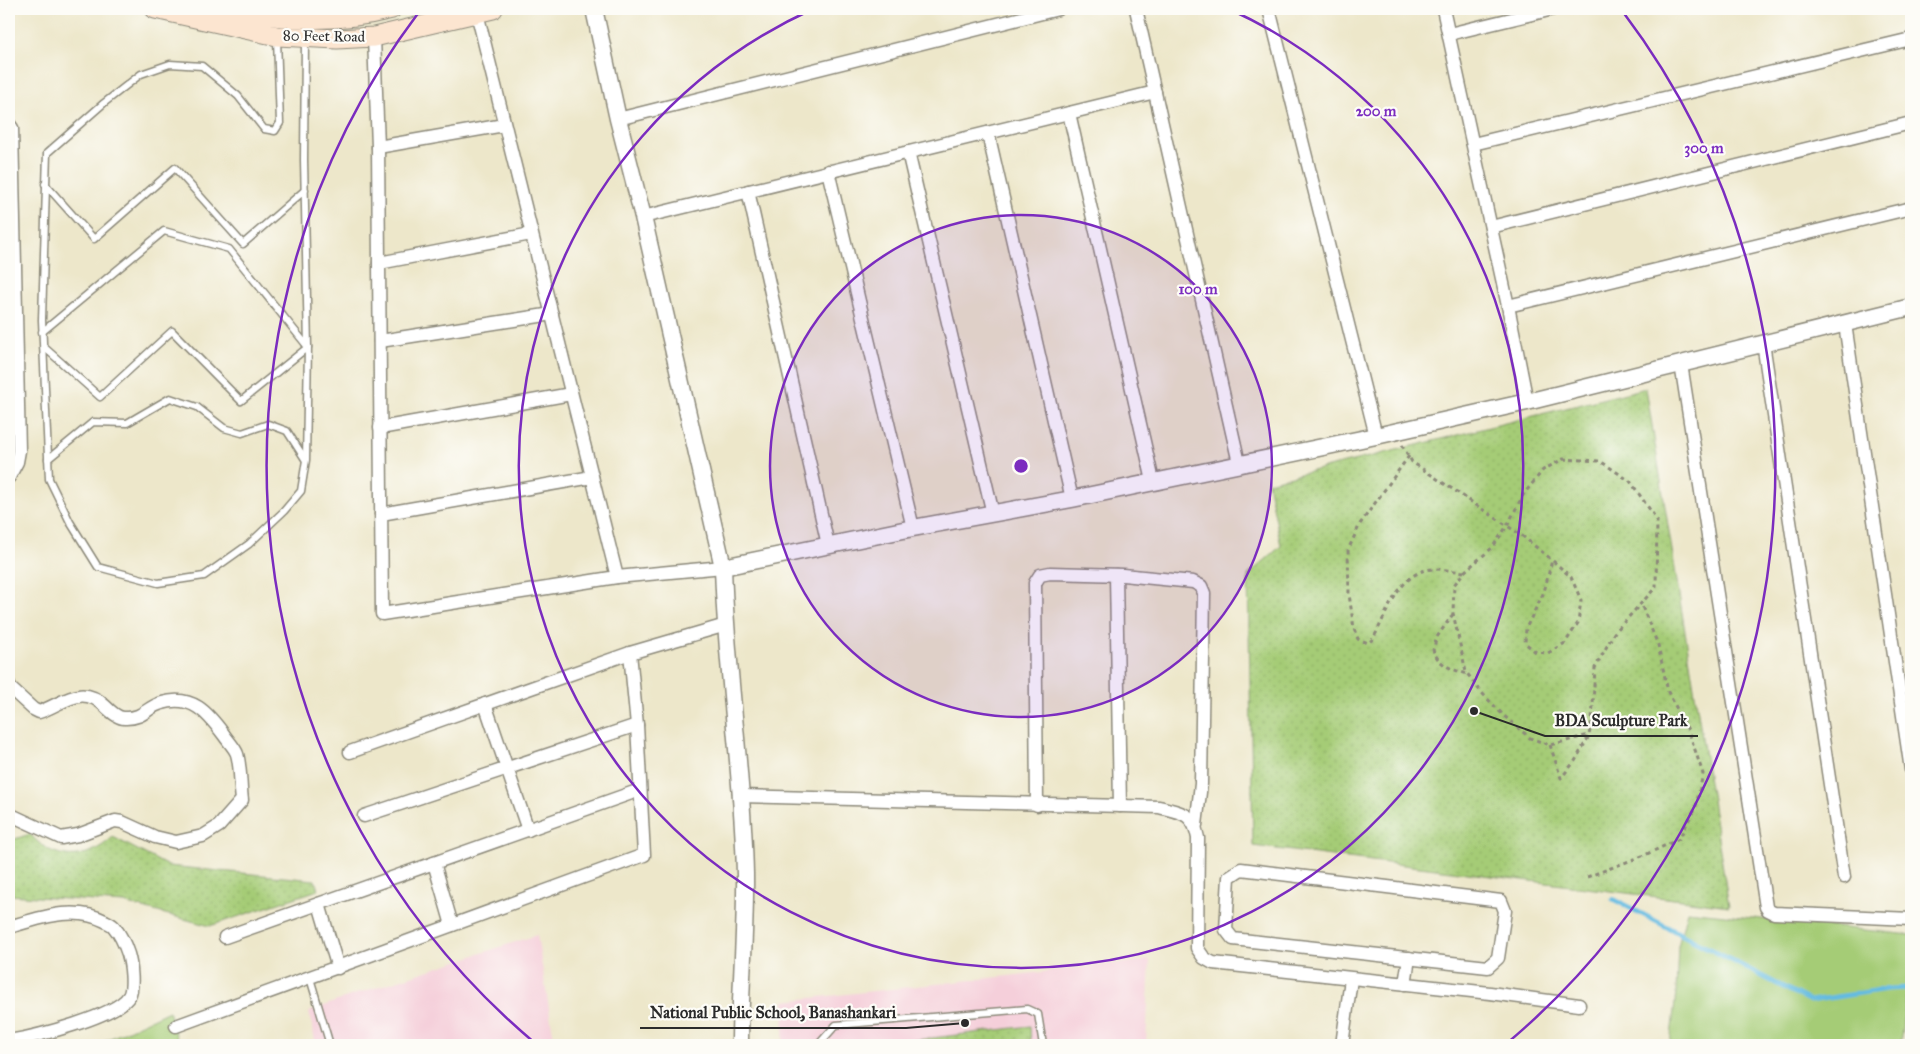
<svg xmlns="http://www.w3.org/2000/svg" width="1920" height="1054" viewBox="0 0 1920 1054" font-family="'IM FELL Great Primer',serif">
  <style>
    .built { fill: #f5cfda }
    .green { fill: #a5cc76; stroke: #687c50 }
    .park { fill: url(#park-dots); stroke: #687c50 }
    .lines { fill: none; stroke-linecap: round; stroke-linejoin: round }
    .stream { stroke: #64bbe1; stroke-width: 5 }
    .service-casing { stroke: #8c897a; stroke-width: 9 }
    .minor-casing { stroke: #8c897a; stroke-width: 15 }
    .tertiary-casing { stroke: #8c897a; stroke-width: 19 }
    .secondary-casing { stroke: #8c897a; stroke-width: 21 }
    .path { stroke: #8c897a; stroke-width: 3; stroke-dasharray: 4 4; stroke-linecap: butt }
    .service { stroke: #fff; stroke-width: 6 }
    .minor { stroke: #fff; stroke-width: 12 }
    .tertiary { stroke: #fff; stroke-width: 16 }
    .secondary { stroke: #fce5d0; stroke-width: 19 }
    .ring { fill: none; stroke: #7b2cbf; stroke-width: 2.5 }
    .labels { text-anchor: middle; stroke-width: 4.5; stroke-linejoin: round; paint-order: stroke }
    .street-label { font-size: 15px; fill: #2b2b2b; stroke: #fdfcf7 }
    .centre { fill: #7b2cbf; stroke: #fdfcf7; stroke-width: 2.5 }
    .ring-label { font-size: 15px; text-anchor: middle; font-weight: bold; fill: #7b2cbf; stroke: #fdfcf7; stroke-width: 4.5; stroke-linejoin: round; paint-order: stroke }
    .leader { fill: none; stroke: #2b2b2b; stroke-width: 2 }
    .callout-dot { fill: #2b2b2b; stroke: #fdfcf7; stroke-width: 2 }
    .callout-label { font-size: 16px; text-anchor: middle; font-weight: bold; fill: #2b2b2b; stroke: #fdfcf7; stroke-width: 4.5; stroke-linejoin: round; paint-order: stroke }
  </style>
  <defs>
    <pattern id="park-dots" width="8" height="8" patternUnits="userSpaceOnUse" patternTransform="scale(1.25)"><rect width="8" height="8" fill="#a5cc76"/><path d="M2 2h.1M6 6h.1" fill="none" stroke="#8eaf66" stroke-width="1.8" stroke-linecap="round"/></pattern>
  </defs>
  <rect width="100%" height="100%" fill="#fdfcf7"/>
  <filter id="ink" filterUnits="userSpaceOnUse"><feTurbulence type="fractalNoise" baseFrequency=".02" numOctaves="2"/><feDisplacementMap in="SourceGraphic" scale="10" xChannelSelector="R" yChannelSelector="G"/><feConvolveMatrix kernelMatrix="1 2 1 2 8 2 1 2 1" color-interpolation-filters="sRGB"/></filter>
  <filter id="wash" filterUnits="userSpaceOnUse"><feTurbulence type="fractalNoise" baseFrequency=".0096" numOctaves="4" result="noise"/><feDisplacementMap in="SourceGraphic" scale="20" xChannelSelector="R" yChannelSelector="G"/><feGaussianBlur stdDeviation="1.12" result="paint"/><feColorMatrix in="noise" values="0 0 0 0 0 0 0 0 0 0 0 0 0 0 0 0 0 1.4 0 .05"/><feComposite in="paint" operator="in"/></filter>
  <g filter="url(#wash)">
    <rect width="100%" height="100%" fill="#ede7ca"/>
    <g class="built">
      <path d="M 537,935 L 555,1045 L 316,1045 L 309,1012 L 347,997 Z"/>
      <path d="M 1150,960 L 1146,1045 L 783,1045 L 784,1001 Z"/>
    </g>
    <g class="green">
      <path d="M 1687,911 L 1911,935 L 1911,960 L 1900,1045 L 1670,1045 L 1676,993 L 1678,946 Z"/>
      <path d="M 169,1011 L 179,1045 L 96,1045 Z"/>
    </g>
    <g class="park">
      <path d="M 1646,388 L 1729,906 L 1253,846 L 1248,575 L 1281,546 L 1268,482 Z"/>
      <path d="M 30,834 C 54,862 86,862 113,837 L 168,866 L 315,880 L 318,890 L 210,926 L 124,903 L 9,895 L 9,841 Z"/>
      <path d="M 1030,1026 L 1031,1045 L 875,1045 Z"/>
    </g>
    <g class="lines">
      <path class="stream" d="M 1613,899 L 1810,1001 L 1887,989 L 1911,988"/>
    </g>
  </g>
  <g filter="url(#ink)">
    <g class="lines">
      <defs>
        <g id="service">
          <path d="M 277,39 L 280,123 L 275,131 L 264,129 L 238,96 L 202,66 L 170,64 L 141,74 L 104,103 L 47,153 L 42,320 L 49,479 L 70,522 L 98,567 L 158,583 L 204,576 L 249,544 L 284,511 L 301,491 L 306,460 L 308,347 L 304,160 L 305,40"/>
          <path d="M 45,184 L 94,239 L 175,168 L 243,244 L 305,190"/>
          <path d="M 42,332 L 164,231 L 229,249 L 308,347 L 241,401 L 172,331 L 100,397 L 44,347"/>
          <path d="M 48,459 L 93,422 L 127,423 L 170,398 L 197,407 L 224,428 L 242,433 L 268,424 L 287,431 L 305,459"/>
          <path d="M 310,978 L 330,1045"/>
          <path d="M 818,1045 L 836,1025 L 1027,1009 L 1038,1014 L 1043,1045"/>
        </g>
        <g id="minor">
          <path d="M 1136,9 L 1239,463"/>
          <path d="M 1269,9 L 1376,436"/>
          <path d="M 1443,9 L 1508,306 L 1527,402"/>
          <path d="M 477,13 L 617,577"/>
          <path d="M 1449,34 L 1553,9"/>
          <path d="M 374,37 L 378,147 L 382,614 L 617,577 L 723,567"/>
          <path d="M 1069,113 L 1153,481"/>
          <path d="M 618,119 L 1058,9"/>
          <path d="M 9,124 L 12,128 L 19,451 L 17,462 L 9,477"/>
          <path d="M 988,133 L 1072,499"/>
          <path d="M 1473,144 L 1911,39"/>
          <path d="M 378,147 L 504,125"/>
          <path d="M 908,152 L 993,514"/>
          <path d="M 828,171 L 913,528"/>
          <path d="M 748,191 L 828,545"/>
          <path d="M 643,217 L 1155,92"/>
          <path d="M 1491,227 L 1911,123"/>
          <path d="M 379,263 L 531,234"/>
          <path d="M 1508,306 L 1911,208"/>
          <path d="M 1845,324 L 1911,770"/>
          <path d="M 380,341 L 552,314"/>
          <path d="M 1763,343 L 1844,877"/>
          <path d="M 1681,364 L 1766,907 L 1768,910 L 1774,913 L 1911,919"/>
          <path d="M 380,428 L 571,394"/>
          <path d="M 381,514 L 592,477"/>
          <path d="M 1116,575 L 1120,806"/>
          <path d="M 9,684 L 9,687 L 33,709 L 39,712 C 63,704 81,683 105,706 C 109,710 117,718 124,718 C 144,719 146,707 162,703 C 192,694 208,713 224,735 C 228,741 235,748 237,754 C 241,768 240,785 242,800 L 219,826 L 203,836 L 176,842 L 155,837 L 122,822 L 115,821 L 78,835 L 61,838 L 9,814"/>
          <path d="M 485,704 L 528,830"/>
          <path d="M 350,752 L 630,653 L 726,625"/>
          <path d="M 741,796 L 1159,807 C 1182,813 1193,812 1198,838 L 1197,948 L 1204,958 L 1213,963 L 1490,993 L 1579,1005"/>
          <path d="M 1037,805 L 1035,583 L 1040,575 L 1050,573 L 1123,575 L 1193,582 L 1201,586 L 1204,593 L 1201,784 L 1196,825"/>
          <path d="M 364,816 L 637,725"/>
          <path d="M 434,863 L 452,925"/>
          <path d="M 1241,869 L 1501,901 L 1505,911 L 1498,958 L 1488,967 L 1233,939 L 1226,930 L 1229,877 Z"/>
          <path d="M 319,904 L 338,968"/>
          <path d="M 9,927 C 40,918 74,905 105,921 C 108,923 112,924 114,927 C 121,935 125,945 128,954 C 131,964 134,987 129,996 C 116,1017 33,1037 9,1041"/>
          <path d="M 225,937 L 640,790"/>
          <path d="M 1405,984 L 1409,958"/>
          <path d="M 176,1026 L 644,855 L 637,725 L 630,653"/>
          <path d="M 1342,1045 L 1351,979"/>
        </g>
        <g id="tertiary">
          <path d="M 594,9 L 618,119 L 643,217 L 723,567 C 726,670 743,771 745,874 C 746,931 740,988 740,1045"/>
          <path d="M 723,567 L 913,528 L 1072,499 L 1376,436 L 1527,402 L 1911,307"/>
        </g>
        <g id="secondary">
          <path d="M 155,9 L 277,36 L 337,39 L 374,37 L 493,9"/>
          <path d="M 216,9 C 279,18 329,25 392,9"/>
        </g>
      </defs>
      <use href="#service" class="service-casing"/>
      <use href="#minor" class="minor-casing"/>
      <use href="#tertiary" class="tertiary-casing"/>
      <use href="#secondary" class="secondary-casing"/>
      <g class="path">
        <path d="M 1402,445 L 1412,462 L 1521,535 L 1552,560 L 1571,577 L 1581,600 L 1578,623 L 1565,643 L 1548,653 L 1536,652 L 1525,643 L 1526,628 L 1544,592 L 1552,560"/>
        <path d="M 1409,456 L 1360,524 L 1348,550 L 1349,594 L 1354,629 L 1358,639 L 1368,643 L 1373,639 C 1387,614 1399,571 1433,569 C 1443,569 1454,571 1464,572"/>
        <path d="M 1563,459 L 1600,461 L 1630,481 L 1657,520 L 1656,587 L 1614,633 L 1595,668 L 1592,721 L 1589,735 L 1550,745 L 1530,738 L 1504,716 L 1481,692 L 1466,672 L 1453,613 L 1454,585 L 1464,572 L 1492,548 L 1507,526 L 1523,495 L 1543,470 Z"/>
        <path d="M 1453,614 L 1437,637 L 1433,650 C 1439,666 1452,669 1467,674"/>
        <path d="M 1550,745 L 1561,778 L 1575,761 L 1589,736"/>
        <path d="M 1587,877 L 1645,855 L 1679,839 L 1696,806 L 1703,774 L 1689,732 L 1668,692 L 1658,645 L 1641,604"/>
      </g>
      <use href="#service" class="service"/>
      <use href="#minor" class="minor"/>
      <use href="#tertiary" class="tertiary"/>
      <use href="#secondary" class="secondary"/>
    </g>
  </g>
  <circle cx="1021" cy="466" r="251" fill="#7b2cbf" fill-opacity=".12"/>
  <g class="ring">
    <circle cx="1021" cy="466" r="251"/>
    <path d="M1229 9A502 502 0 1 1 813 9"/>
    <path d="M536 1044A754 754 0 0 1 419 12M1623 12A754 754 0 0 1 1506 1044"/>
  </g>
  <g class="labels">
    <g class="street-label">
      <text transform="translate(324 36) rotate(1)" y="5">80 Feet Road</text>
    </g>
  </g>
  <circle cx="1021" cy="466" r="8" class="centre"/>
  <g class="ring-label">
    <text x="1376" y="116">200 m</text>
    <text x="1704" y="153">300 m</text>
    <text x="1198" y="294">100 m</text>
  </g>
  <path class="leader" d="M1474 711L1545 736H1698M965 1023L906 1028H640"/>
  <g class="callout-dot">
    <circle cx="1474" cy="711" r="5"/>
    <circle cx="965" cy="1023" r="5"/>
  </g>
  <g class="callout-label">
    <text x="1621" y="726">BDA Sculpture Park</text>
    <text x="773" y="1018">National Public School, Banashankari</text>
  </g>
  <rect width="1920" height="1054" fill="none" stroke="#fdfcf7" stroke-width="30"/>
</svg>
